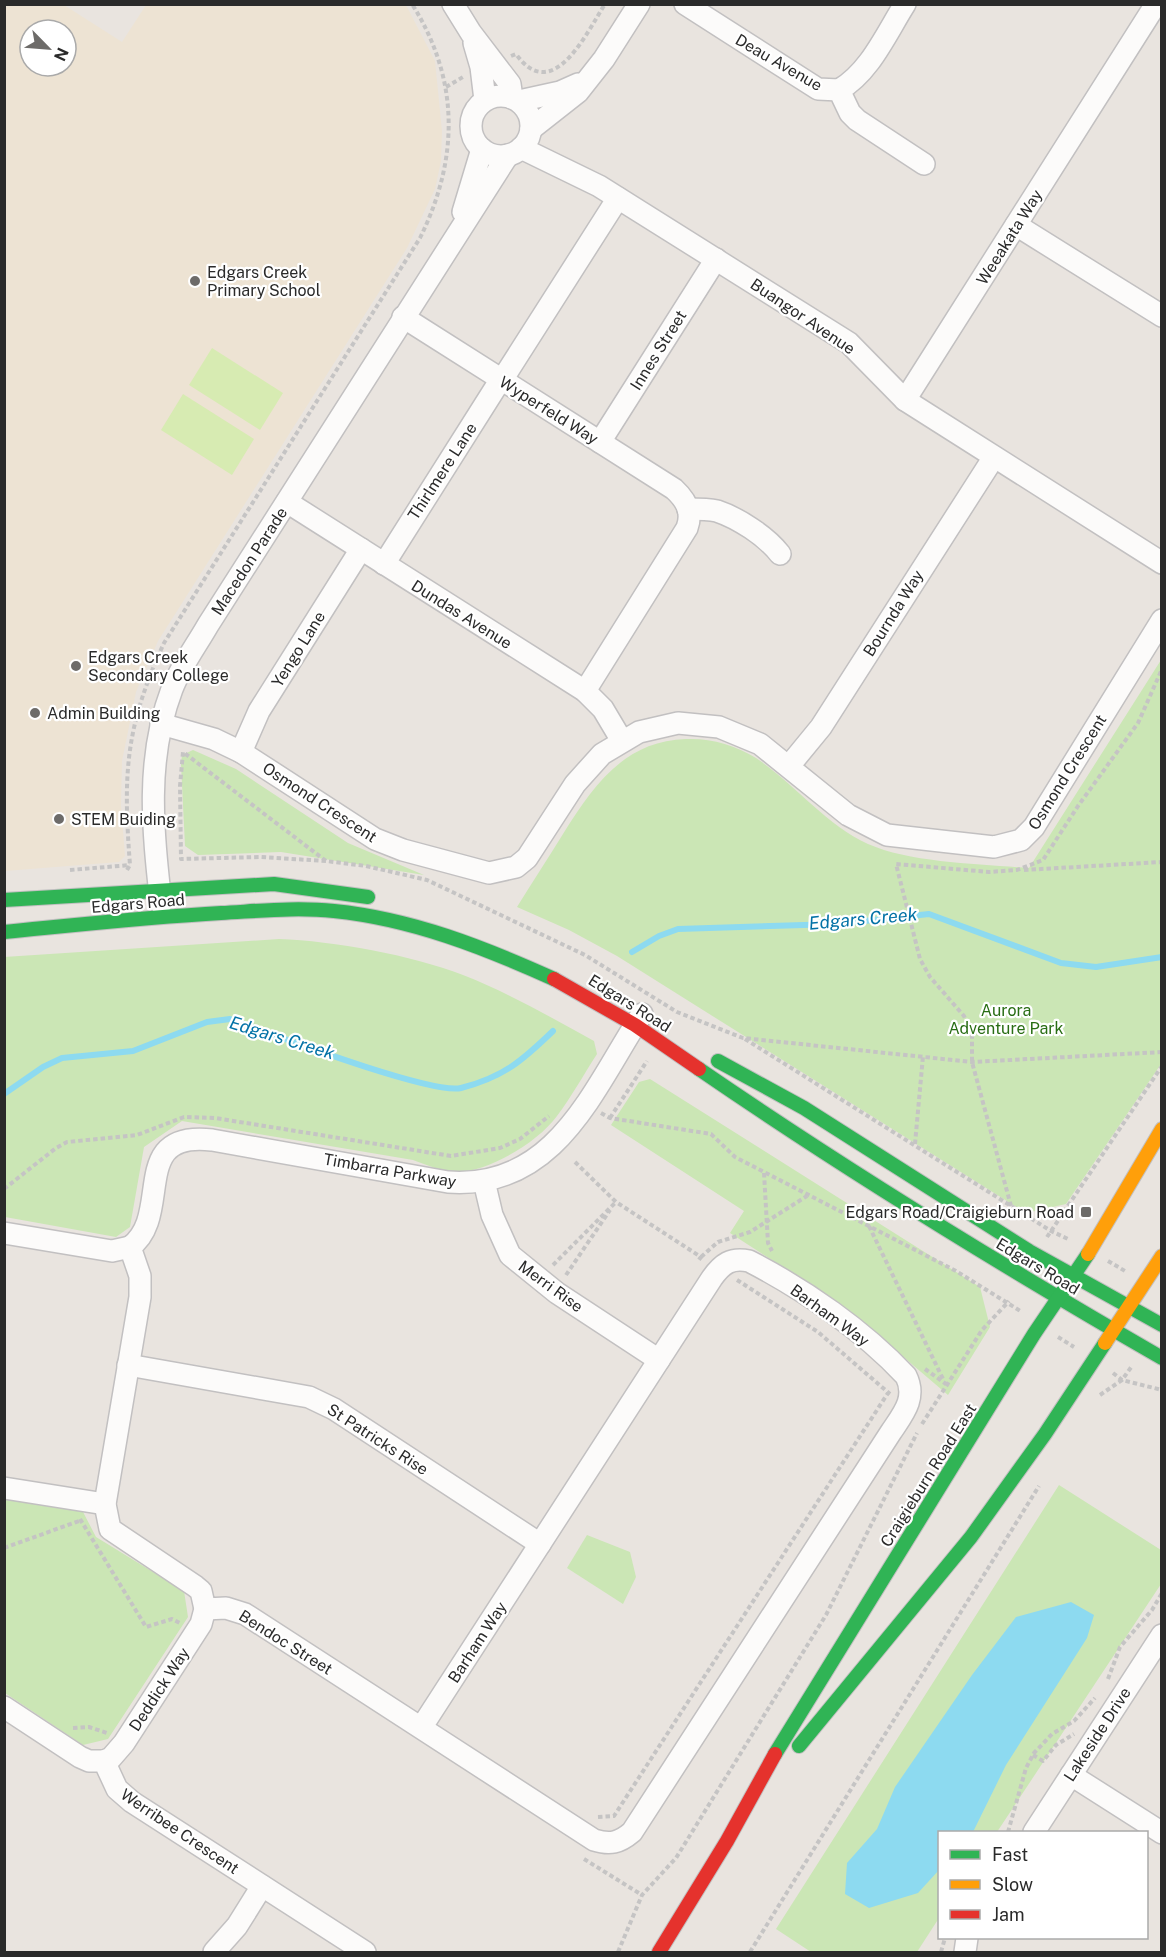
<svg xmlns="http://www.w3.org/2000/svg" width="1166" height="1957" viewBox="0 0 1166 1957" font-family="'Public Sans',sans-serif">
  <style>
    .education { fill: #ede3d3; fill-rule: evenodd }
    .green { fill: #cbe6b5 }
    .pitch { fill: #d7ebb2 }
    .water { fill: #8ddaf0 }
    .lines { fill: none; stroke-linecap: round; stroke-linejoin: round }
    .stream { stroke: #8ddaf0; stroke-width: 6 }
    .street-casing { stroke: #c2c0c1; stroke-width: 24 }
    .fast-casing { stroke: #c2c0c1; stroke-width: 16 }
    .slow-casing { stroke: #c2c0c1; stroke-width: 16 }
    .jam-casing { stroke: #c2c0c1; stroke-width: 16 }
    .path { stroke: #c5c4c4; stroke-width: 4; stroke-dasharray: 4.5 3; stroke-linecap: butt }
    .street { stroke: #fcfbfa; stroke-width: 21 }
    .fast { stroke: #30b455; stroke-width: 14 }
    .slow { stroke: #ff9f0a; stroke-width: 14 }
    .jam { stroke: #e5322d; stroke-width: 14 }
    .poi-dot { fill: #6d6b69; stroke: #fff; stroke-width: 2 }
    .labels { text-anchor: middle; stroke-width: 4.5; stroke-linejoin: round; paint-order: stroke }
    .street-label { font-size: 16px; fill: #2a2a2a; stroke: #fff }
    .poi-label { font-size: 16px; fill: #2a2a2a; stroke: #fff; text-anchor: start }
    .park-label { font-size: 16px; fill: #296d14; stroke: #fff }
    .water-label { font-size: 18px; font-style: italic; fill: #0372a6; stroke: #fff }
  </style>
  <rect width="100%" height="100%" fill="#e9e4df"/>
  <path class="education" d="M 5,5 L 64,5 L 122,42 L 146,5 L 406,5 L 435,61 L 442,131 L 441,161 L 435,189 L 407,248 L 158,641 L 136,692 L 122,761 L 121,805 L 125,856 L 119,862 L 5,871 ZM 30,30 L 66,30 L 66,66 L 30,66 Z"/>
  <g class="green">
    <path d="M 1161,660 L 1161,1064 L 1066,1204 L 1026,1213 L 617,956 L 569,930 L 517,907 C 532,883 548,858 563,834 C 593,786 624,741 686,739 C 711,738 735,745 756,758 C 795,784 825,824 868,844 C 911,863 981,864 1029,868 Z"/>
    <path d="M 193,750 L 236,769 L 348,843 L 424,875 L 281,852 L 198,855 L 185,846 L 181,764 L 182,755 Z"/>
    <path d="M 279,939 C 334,941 411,955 463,975 C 509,993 552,1018 594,1041 L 597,1054 C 584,1074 572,1096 557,1116 C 538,1142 490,1171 458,1172 C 443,1172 427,1165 413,1160 L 182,1121 L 144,1147 L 130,1227 L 116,1237 L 5,1217 L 4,957 Z"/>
    <path d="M 650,1079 L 980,1287 L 990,1327 L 948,1395 L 846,1308 L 730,1233 L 744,1211 L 611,1125 L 639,1082 Z"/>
    <path d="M 1059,1485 L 1161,1550 L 1161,1584 L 997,1832 L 940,1832 L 939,1918 L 917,1952 L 811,1952 L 776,1929 Z"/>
    <path d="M 4,1497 L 82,1510 L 96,1537 L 184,1591 L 188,1617 L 108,1739 L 83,1745 L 5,1693 Z"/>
    <path d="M 587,1535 L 630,1552 L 636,1577 L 623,1604 L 567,1568 Z"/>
  </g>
  <g class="pitch">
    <path d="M 212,348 L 283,393 L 260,430 L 189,385 Z"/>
    <path d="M 183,394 L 254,439 L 232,475 L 161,430 Z"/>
  </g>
  <path class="water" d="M 1071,1602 L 1094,1615 L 1087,1638 L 1006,1765 L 973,1832 L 940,1832 L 939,1870 L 918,1893 L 869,1908 L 845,1894 L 847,1863 L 877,1829 L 895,1787 L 972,1675 L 1016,1617 Z"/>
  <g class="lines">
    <g class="stream">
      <path d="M 632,952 L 659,936 L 678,929 L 837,924 L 929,914 L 1061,963 L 1096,967 L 1162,957"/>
      <path d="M 4,1094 L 43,1067 L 62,1058 L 133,1051 L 207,1022 L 230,1019 C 269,1033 431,1095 461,1088 C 504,1077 523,1060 553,1031"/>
    </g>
    <defs>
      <g id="street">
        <path d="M 453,4 L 471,33 L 510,84 L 512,98"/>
        <path d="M 685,4 L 818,89 L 839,90 L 850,113 L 857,120 L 924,164"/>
        <path d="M 474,43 L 481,67 L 485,100"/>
        <path d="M 839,90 C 870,72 886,34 905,4"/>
        <circle cx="501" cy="126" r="30"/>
        <path d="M 519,101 L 560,92 L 578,84"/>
        <path d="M 531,129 L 578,92 L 604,59 L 639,4"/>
        <path d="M 521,148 L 599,186 L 849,343 L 905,400 L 1162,563"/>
        <path d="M 463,212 L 482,149"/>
        <path d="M 1016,225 L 1162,316"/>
        <path d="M 403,317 L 674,489 C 686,500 693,512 687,528 L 585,691"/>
        <path d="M 502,380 L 618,198"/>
        <path d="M 905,400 L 1156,4"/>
        <path d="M 600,442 L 716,259"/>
        <path d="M 287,502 L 585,691 L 603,709 L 622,741"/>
        <path d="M 688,509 C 698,509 708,509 717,511 C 738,518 766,536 780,554"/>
        <path d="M 384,564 L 501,379"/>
        <path d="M 161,724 L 214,739 L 241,752 L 375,839 L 403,850 L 489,873 L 516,867 L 527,858 L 575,784 L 602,754 L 639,732 L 678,723 L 719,727 L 760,744 L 848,815 L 887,835 L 994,847 L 1021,840 L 1034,827 L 1162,620"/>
        <path d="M 241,752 L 259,711 L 361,549"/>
        <path d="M 789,766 L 821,727 L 994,457"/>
        <path d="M 161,904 C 153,831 145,760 172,689 C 181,666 196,646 208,625 L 508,155"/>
        <path d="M 484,1181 L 492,1215 L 510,1255 L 557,1293 L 659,1360"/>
        <path d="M 4,1233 L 112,1251 L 130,1247"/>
        <path d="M 128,1365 L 309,1397 L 334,1409 L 540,1544"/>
        <path d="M 4,1488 L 105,1504"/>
        <path d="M 4,1707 L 80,1757 L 89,1761 L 104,1761 L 117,1789 L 132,1802 L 365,1952"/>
        <path d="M 421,1728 L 712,1278 C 722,1264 731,1257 749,1261 C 805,1290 863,1330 906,1376 C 917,1398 903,1414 891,1432 L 632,1832 C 619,1843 610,1845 594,1840 L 245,1614 L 226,1608 L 205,1609 L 201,1591 L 195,1586 L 110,1529 L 105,1504 L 140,1297 L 140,1276 L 130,1247 C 174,1215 127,1130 212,1140 L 448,1182 C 556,1190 593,1089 642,1014"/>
        <path d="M 104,1761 L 111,1758 L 124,1743 L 201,1624 L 205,1609"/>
        <path d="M 1071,1775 L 1162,1833"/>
        <path d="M 1034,1832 L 1162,1635"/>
        <path d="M 214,1952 L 237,1926 L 262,1886"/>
        <path d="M 965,1952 L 967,1938"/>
      </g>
      <g id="fast">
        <path d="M 4,900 L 274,884 L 368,897"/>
        <path d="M 4,932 C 76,925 148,917 221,913 C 259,911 296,907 334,911 C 412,919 483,947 554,979"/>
        <path d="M 718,1061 L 804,1108 L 1029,1251 L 1162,1325"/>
        <path d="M 699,1069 C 849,1172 1004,1267 1162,1358"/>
        <path d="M 799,1746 L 971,1537 L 1045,1434 L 1105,1343"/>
        <path d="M 775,1754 L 1034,1334 L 1088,1254"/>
      </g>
      <g id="slow">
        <path d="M 1088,1254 L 1162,1129"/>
        <path d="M 1105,1343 L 1162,1256"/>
      </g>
      <g id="jam">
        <path d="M 554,979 L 635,1025 L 699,1069"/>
        <path d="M 659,1952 L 727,1841 L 775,1754"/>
      </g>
    </defs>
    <use href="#street" class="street-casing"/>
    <use href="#fast" class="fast-casing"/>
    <use href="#slow" class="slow-casing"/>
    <use href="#jam" class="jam-casing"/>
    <g class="path">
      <path d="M 511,56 L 516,54 C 553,106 587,32 605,4"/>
      <path d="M 446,87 L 463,77"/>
      <path d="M 326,861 L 260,857 L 181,859 L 180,786 L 183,752 L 326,861 L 366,866 L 427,880 L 585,955 L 677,1012 L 743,1038 L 972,1062 L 1162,1052"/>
      <path d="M 70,870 L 130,865"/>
      <path d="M 127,870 L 130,865 C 123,774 125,728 164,643 L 420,238 C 459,159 460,80 412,4"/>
      <path d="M 1024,870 L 1162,862"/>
      <path d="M 745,1039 L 1051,1231 L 1070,1240"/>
      <path d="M 601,1113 L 610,1118 L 711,1134 L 735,1157 L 956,1271 L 1022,1312"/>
      <path d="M 610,1118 L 647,1061"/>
      <path d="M 915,1144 L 923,1056"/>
      <path d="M 575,1162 L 616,1202 L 701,1257 L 698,1261"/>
      <path d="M 764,1173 L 768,1243 L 772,1251"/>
      <path d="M 4,1189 L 56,1148 L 67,1142 L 137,1135 L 184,1117 L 215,1118 L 451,1156 L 500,1148 L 520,1139 L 549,1116"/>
      <path d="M 1011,1206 L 972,1062 L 972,1034 L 964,1016 L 930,977 L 920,959 L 896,864 L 989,872 L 1017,870 L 1043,860 L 1078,806 L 1138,723 L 1162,669"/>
      <path d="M 869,1226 L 944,1381"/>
      <path d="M 1047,1237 L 1162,1066"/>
      <path d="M 701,1257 L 718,1242 L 750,1232 L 807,1196"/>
      <path d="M 1108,1261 L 1125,1271"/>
      <path d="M 553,1265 L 616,1202"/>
      <path d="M 566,1275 L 610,1210"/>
      <path d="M 737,1280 L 818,1332 L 890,1394"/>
      <path d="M 1058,1337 L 1074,1347"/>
      <path d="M 925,1369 L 946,1384"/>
      <path d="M 1113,1373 L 1122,1380 L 1162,1390"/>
      <path d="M 1100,1395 L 1122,1380 L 1132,1366"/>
      <path d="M 922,1424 L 982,1330 L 1009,1301"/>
      <path d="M 80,1519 L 146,1627 L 172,1619 L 180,1623"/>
      <path d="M 4,1548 L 79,1521"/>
      <path d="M 1108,1679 L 1120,1647 L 1152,1610 L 1162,1593"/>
      <path d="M 73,1728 L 89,1727 L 107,1733"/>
      <path d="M 1033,1755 L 1043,1761 L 1056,1745 L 1074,1734"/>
      <path d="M 598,1817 L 614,1816 L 888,1393"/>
      <path d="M 1008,1832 L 1026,1768 L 1034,1753 L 1052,1734 L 1074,1721 L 1095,1698"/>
      <path d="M 584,1859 L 642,1895"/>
      <path d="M 618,1952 L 642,1895 L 676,1858 L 826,1615 L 917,1433"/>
      <path d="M 750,1952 L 1039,1486"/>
      <path d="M 941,1952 L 945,1938"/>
    </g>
    <use href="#street" class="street"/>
    <use href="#fast" class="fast"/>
    <use href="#slow" class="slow"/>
    <use href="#jam" class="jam"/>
  </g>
  <g class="poi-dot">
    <circle cx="195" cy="281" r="6"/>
    <circle cx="76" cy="666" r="6"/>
    <circle cx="35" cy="713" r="6"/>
    <circle cx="59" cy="819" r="6"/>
    <rect x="1080" y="1206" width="12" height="12" rx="3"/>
  </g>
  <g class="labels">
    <g class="street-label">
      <text transform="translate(779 62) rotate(30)" y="6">Deau Avenue</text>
      <text transform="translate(1009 237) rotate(-58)" y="6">Weeakata Way</text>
      <text transform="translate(803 316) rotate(34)" y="6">Buangor Avenue</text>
      <text transform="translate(658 350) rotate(-58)" y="6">Innes Street</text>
      <text transform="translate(549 410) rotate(32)" y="6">Wyperfeld Way</text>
      <text transform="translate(442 471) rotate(-57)" y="6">Thirlmere Lane</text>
      <text transform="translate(249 561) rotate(-57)" y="6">Macedon Parade</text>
      <text transform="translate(893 613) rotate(-58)" y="6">Bournda Way</text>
      <text transform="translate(462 614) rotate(32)" y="6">Dundas Avenue</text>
      <text transform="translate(298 649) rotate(-58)" y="6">Yengo Lane</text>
      <text transform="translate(1067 772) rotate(-58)" y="6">Osmond Crescent</text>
      <text transform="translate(320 802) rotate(33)" y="6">Osmond Crescent</text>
      <text transform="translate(138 903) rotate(-5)" y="6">Edgars Road</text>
      <text transform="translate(630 1003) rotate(32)" y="6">Edgars Road</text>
      <text transform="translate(390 1170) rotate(10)" y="6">Timbarra Parkway</text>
      <text transform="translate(1038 1266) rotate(31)" y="6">Edgars Road</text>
      <text transform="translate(551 1286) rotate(36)" y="6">Merri Rise</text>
      <text transform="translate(830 1315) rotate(36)" y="6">Barham Way</text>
      <text transform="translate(378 1439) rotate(33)" y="6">St Patricks Rise</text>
      <text transform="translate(928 1475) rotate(-58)" y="6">Craigieburn Road East</text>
      <text transform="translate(286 1642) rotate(32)" y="6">Bendoc Street</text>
      <text transform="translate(477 1642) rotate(-57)" y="6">Barham Way</text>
      <text transform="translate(159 1689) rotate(-57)" y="6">Deddick Way</text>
      <text transform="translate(1097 1734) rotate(-57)" y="6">Lakeside Drive</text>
      <text transform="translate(180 1831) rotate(34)" y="6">Werribee Crescent</text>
    </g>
    <g class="poi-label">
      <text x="207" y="278">Edgars Creek<tspan x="207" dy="18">Primary School</tspan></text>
      <text x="88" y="663">Edgars Creek<tspan x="88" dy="18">Secondary College</tspan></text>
      <text x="47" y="719">Admin Building</text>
      <text x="71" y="825">STEM Buiding</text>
      <text x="1074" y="1218" text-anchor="end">Edgars Road/Craigieburn Road</text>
    </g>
    <g class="park-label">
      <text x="1006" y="1016">Aurora<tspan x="1006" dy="18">Adventure Park</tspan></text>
    </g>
    <g class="water-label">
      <text transform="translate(863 919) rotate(-5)" y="6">Edgars Creek</text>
      <text transform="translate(282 1038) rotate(17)" y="6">Edgars Creek</text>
    </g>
  </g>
  <rect width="1166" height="1957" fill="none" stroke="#2a2a2a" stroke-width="12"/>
  <rect x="938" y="1831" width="210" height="108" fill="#ffffff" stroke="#aaaaaa" stroke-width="1.5"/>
  <rect x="950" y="1850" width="30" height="9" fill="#30b455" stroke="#aaaaaa" stroke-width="1.5"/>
  <text x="992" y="1861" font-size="18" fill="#2a2a2a">Fast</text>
  <rect x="950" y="1880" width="30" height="9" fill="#ff9f0a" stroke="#aaaaaa" stroke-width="1.5"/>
  <text x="992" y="1891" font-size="18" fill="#2a2a2a">Slow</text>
  <rect x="950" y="1910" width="30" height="9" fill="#e5322d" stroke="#aaaaaa" stroke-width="1.5"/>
  <text x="992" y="1921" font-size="18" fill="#2a2a2a">Jam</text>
  <g transform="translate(48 48) rotate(115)"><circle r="28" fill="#ffffff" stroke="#aaaaaa" stroke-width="1.5"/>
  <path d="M0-4.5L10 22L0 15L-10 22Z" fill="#6d6b69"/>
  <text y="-9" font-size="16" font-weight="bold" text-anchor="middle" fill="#2a2a2a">N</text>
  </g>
</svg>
